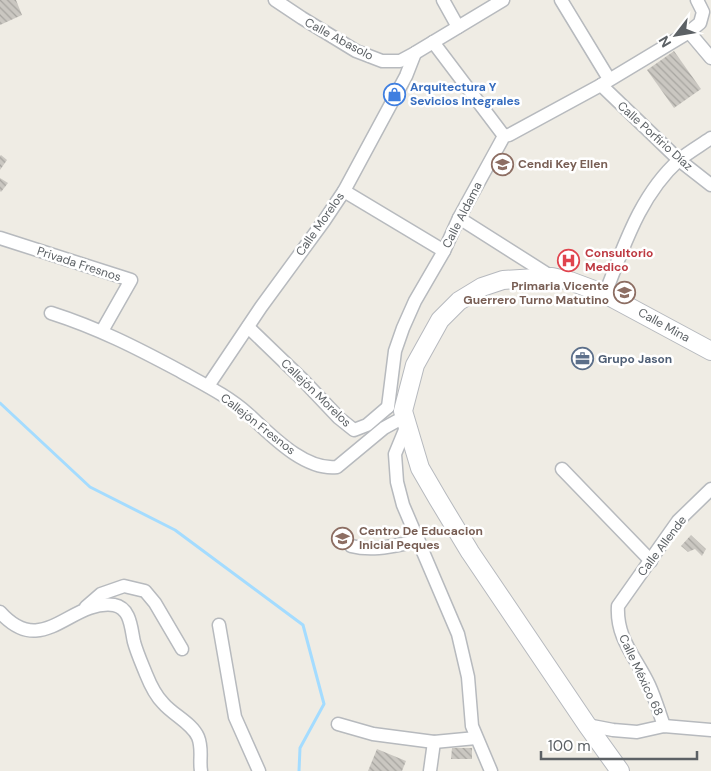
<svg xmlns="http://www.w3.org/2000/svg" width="711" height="771" viewBox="0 0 711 771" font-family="'DM Sans',sans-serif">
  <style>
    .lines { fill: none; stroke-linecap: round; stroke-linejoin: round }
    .stream { stroke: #a4dcff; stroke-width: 3 }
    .building { fill: url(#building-back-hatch) }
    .street-casing { stroke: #b7babe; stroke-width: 15 }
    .secondary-casing { stroke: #b6b9be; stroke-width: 20 }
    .street { stroke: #fff; stroke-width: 12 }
    .secondary { stroke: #fff; stroke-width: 18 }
    .labels { text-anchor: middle; stroke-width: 5; stroke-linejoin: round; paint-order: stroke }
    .street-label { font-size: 12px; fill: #5c6165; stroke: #fff }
    .shop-label { font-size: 12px; font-weight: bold; fill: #366cbe; stroke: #fff; text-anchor: start }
    .education-label { font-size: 12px; font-weight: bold; fill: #785e54; stroke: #fff; text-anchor: start }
    .health-label { font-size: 12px; font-weight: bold; fill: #be3a42; stroke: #fff; text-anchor: start }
    .service-label { font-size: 12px; font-weight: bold; fill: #4e5e75; stroke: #fff; text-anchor: start }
  </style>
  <defs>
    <pattern id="building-back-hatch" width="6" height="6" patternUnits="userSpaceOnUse" patternTransform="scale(1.25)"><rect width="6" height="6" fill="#cac7c1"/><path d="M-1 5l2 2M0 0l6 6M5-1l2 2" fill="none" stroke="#a7a5a0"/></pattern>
  </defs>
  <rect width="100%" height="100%" fill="#efece4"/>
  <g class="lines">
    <path class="stream" d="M 0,403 L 90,487 L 175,530 L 303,625 L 324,704 L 300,748 L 299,771"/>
  </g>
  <g class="building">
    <path d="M 0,0 L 16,0 L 22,15 L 0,25 Z"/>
    <path d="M 674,51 L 701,89 L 674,108 L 647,70 Z"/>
    <path d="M 1,155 L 7,160 L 0,170 L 0,156 Z"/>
    <path d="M 0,178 L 8,183 L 1,192 L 0,191 Z"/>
    <path d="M 691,535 L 706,549 L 702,556 L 695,549 L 688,552 L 681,546 Z"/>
    <path d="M 452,748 L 472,748 L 472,759 L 451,759 Z"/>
    <path d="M 377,749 L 406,761 L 402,771 L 368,771 Z"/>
  </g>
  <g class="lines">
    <defs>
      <g id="street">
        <path d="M 275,0 L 302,18 L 356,51 L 382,61 L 400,61 L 415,53 L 503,0"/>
        <path d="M 443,0 L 458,27"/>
        <path d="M 561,0 L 609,79"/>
        <path d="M 689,32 L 711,58"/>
        <path d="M 433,42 L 504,136"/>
        <path d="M 601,85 L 679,160 L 711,185"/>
        <path d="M 344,191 L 444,251"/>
        <path d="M 459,218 L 552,277"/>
        <path d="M 0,238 L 131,280 L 102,331"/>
        <path d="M 605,294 C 624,246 640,195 679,160 C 689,152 701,145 711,138"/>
        <path d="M 51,313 C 98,328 137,348 180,371 C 203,384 228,396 248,414 C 270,434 304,471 337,467 L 384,428 L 404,417"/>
        <path d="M 248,327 L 302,379 L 339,418 L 354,430 L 367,425 L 388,407"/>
        <path d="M 208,386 L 261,307 L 324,221 L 344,191 L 406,76 L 415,53"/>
        <path d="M 388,407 L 395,351 L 403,328 L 415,301 L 444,251 L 459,218 L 504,136 L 509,135 L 601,85 L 689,32 L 700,23 L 703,12 L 697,0"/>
        <path d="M 407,425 L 395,454 L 397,482 L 403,505 L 458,634 L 468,677 L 472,726 L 491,771"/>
        <path d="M 562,469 L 651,561"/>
        <path d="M 351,546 C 375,552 396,545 419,541"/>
        <path d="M 86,607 L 101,594 L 124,586 L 145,591 L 155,603 L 182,649"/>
        <path d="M 0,612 C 43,660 70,599 114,605 C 131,608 131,629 134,642 C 137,653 142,664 146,674 C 150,684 155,695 163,703 C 173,715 192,723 198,737 C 203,749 199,760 201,771"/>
        <path d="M 219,625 L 235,717 L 259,771"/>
        <path d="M 338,724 L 373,734 L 434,742 L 476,738"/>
        <path d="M 587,725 L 613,730 L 637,732 L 664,726 L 711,730"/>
        <path d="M 664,726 C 659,712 655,698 649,685 C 636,657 616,639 618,606 L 678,521 L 711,489"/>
        <path d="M 430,771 L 434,742"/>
      </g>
      <path id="secondary" d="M 620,771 L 587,725 L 470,552 L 438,499 L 420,468 L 403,411 L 415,365 L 440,320 L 459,301 L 482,287 L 503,280 L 552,277 L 570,281 L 605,294 L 711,351"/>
    </defs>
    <use href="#street" class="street-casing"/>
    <use href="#secondary" class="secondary-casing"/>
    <use href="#street" class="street"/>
    <use href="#secondary" class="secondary"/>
  </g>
  <defs>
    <symbol id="shop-ring" viewBox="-11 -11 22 22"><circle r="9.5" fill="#fff" stroke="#3f7fe0" stroke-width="1.5"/><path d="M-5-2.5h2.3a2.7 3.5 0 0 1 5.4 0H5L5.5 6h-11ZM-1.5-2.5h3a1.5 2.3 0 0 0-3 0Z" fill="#3f7fe0"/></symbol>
    <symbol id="school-ring" viewBox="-11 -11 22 22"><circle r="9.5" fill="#fff" stroke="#8d6e63" stroke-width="1.5"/><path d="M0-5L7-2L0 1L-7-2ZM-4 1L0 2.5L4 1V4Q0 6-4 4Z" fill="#8d6e63"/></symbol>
    <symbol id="hospital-ring" viewBox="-11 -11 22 22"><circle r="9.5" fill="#fff" stroke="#e0444e" stroke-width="1.5"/><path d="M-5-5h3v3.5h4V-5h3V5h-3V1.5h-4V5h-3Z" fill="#e0444e"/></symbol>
    <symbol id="office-ring" viewBox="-11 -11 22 22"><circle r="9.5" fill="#fff" stroke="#5c6f8a" stroke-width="1.5"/><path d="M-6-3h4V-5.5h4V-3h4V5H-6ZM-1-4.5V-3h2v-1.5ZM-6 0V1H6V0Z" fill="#5c6f8a"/></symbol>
  </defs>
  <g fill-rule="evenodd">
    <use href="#shop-ring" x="382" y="82" width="25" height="25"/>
    <use href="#school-ring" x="490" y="152" width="25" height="25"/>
    <use href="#hospital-ring" x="556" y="248" width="25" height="25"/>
    <use href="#school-ring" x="612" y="280" width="25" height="25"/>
    <use href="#office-ring" x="570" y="346" width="25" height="25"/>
    <use href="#school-ring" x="330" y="526" width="25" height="25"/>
  </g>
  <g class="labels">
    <g class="street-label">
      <text transform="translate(339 39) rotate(28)" y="4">Calle Abasolo</text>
      <text transform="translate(655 136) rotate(42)" y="4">Calle Porfirio Díaz</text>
      <text transform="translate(462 215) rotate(-63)" y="4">Calle Aldama</text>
      <text transform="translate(320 224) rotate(-55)" y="4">Calle Morelos</text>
      <text transform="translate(79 264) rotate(18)" y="4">Privada Fresnos</text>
      <text transform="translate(664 325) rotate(29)" y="4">Calle Mina</text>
      <text transform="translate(316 393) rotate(44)" y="4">Callejón Morelos</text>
      <text transform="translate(258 424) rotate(38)" y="4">Callejón Fresnos</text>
      <text transform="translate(662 546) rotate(-53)" y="4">Calle Allende</text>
      <text transform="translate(641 675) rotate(65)" y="4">Calle México 68</text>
    </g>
    <g class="shop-label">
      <text x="410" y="91">Arquitectura Y<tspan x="410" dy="14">Sevicios Integrales</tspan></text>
    </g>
    <g class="education-label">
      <text x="518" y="168">Cendi Key Ellen</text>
      <text x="609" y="290" text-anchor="end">Primaria Vicente<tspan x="609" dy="14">Guerrero Turno Matutino</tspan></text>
      <text x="359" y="535">Centro De Educacion<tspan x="359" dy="14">Inicial Peques</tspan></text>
    </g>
    <g class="health-label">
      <text x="585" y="257">Consultorio<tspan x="585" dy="14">Medico</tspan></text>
    </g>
    <g class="service-label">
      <text x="598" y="363">Grupo Jason</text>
    </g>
  </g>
  <g transform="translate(676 35) rotate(239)" stroke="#ffffff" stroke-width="4" paint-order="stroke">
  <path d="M0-4L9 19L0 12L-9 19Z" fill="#5c6165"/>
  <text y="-8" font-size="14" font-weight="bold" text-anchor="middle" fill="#5c6165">N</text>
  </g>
  <path d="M541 751v8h156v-8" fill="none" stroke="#5c6165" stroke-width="2.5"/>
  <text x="548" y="751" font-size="15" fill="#5c6165" stroke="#ffffff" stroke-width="4" paint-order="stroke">100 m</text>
</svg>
